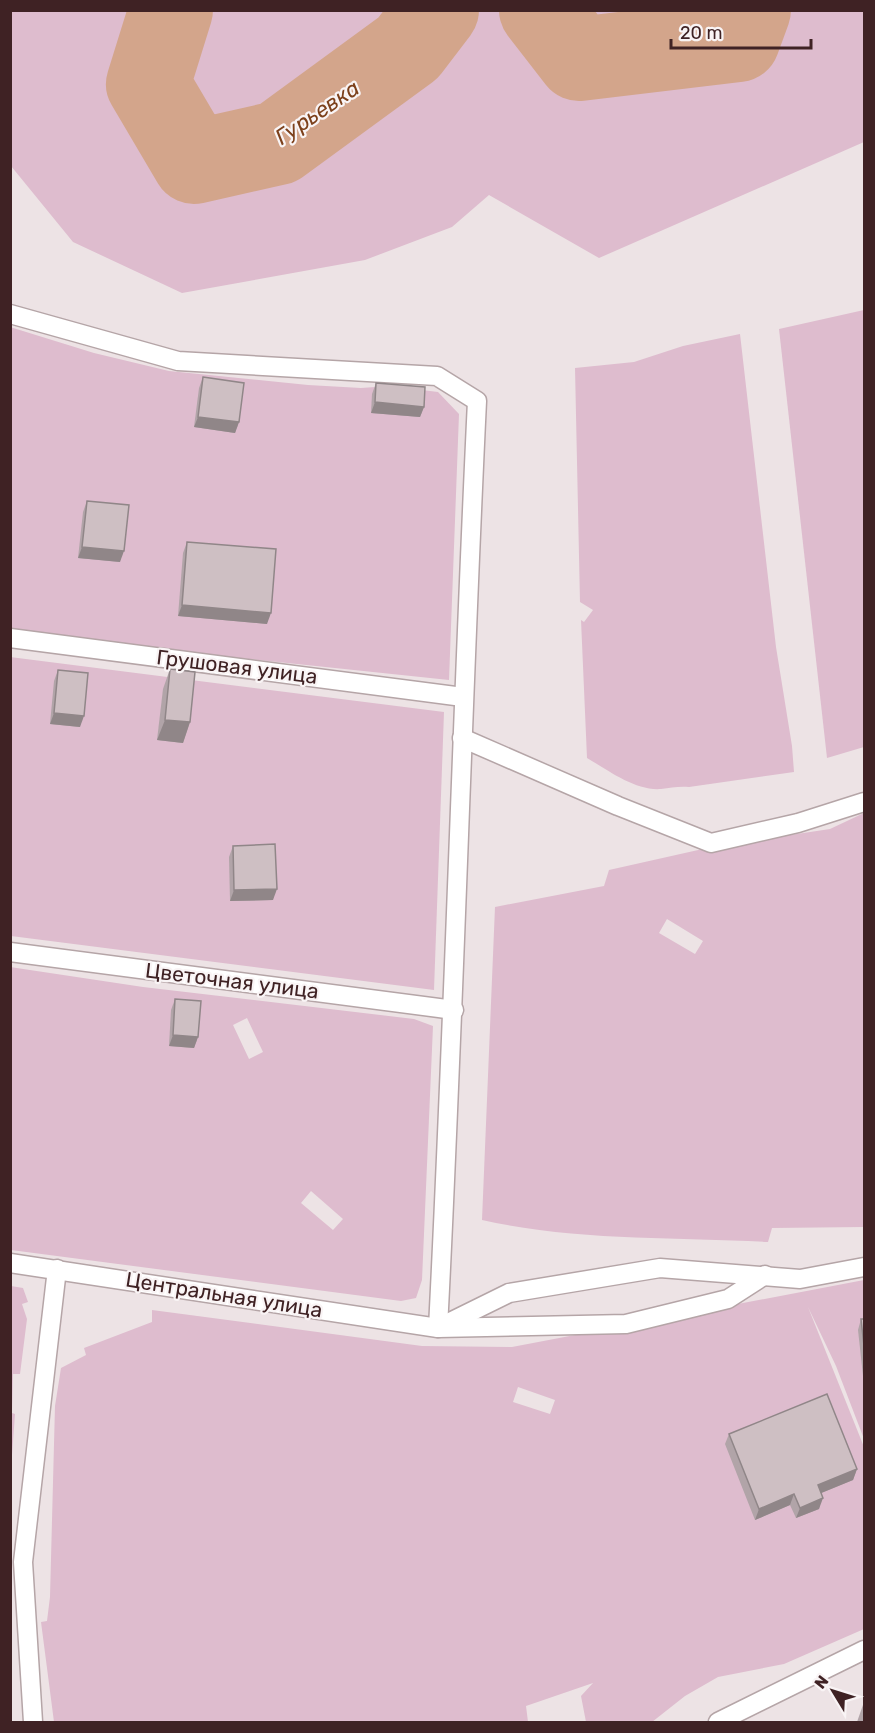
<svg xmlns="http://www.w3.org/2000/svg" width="875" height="1733" viewBox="0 0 875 1733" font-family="Rubik,sans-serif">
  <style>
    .green { fill: #debcce; fill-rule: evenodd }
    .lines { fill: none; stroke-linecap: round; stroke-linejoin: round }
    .river { stroke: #d3a58b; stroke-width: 84 }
    .minor-casing { stroke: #b5a5a7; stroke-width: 21 }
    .minor { stroke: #fff; stroke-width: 18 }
    .wall { fill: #b1a4a8 }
    .shaded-wall { fill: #908688 }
    .building { fill: #cebfc3; stroke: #908688; stroke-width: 1.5 }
    .labels { text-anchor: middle; stroke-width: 4.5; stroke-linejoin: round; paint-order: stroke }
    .street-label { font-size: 21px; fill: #3f2224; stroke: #f9f4f5 }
    .water-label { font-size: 22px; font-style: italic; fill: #7c401b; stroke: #f9f4f5 }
  </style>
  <rect width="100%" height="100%" fill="#ede3e5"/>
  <g class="green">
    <path d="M 10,11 L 864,11 L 864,142 L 599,258 L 489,195 L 452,227 L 365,260 L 182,293 L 73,242 L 11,166 Z"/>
    <path d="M 864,310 L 864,747 L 827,758 L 779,329 Z"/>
    <path d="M 10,327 L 94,353 L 169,371 L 308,385 L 361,388 L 390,386 L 438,392 L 459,414 L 449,680 L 154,649 L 11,629 Z"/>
    <path d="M 740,334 L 776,647 L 792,746 L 794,772 L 689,787 C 678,786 671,788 661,789 C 635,791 608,770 587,758 L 581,620 L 584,622 L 593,610 L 580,602 L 575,368 L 634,362 L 683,346 Z"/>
    <path d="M 10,657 L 444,712 L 434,990 L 11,936 Z"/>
    <path d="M 864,813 L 864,1227 L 772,1228 L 768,1242 C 673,1237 574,1241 482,1220 L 495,907 L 604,886 L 609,870 L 716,846 L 830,829 ZM 667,919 L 703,941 L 695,954 L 659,933 Z"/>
    <path d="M 10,967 L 143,987 L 414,1019 L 433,1026 L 422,1280 L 416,1298 L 401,1301 L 11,1250 ZM 247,1018 L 263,1052 L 249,1059 L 233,1025 ZM 311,1191 L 343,1219 L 333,1230 L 301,1203 Z"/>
    <path d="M 864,1280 L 864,1439 L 836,1366 L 808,1307 L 864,1447 L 864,1629 L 784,1664 L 718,1677 L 685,1696 L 652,1722 L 586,1722 L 581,1696 L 593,1683 L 526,1706 L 528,1722 L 54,1722 L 41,1622 L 47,1621 L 50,1597 L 55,1406 L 61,1368 L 86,1355 L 84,1348 L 152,1322 L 152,1310 L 422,1346 L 512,1347 ZM 518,1387 L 555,1400 L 550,1414 L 513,1402 Z"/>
    <path d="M 11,1286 L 23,1288 L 28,1302 L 22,1304 L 27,1319 L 20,1374 L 13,1374 L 12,1413 L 15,1414 L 11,1469 Z"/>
  </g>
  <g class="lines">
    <g class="river">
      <path d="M 171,10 L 148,84 L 194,162 L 278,143 L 408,48 L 437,10"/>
      <path d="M 541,10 L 579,59 L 738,40 L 749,10"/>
    </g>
    <defs>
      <g id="minor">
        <path d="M 10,314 L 178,361 L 437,376 L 477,401 C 462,710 454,1019 438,1328"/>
        <path d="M 10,638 L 463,697"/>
        <path d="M 462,738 L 618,806 L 711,843 L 798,823 L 864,802"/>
        <path d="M 10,952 L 454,1010"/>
        <path d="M 10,1263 L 438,1328 L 626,1324 L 728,1299 L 765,1275"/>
        <path d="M 442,1326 L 509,1293 L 660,1268 L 800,1279 L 864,1267"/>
        <path d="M 33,1722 L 23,1562 L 57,1269"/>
        <path d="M 718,1722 L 864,1650"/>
      </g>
    </defs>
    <use href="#minor" class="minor-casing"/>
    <use href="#minor" class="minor"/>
  </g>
  <g class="wall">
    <path d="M 203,377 L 239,422 L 235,433 L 194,427 L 199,388 Z"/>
    <path d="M 376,383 L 424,407 L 420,417 L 371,413 L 372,394 Z"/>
    <path d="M 87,501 L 120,562 L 78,558 L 83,512 Z"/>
    <path d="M 187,542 L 267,624 L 178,616 L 183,553 Z"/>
    <path d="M 170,669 L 190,722 L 183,743 L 157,740 L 163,689 Z"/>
    <path d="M 58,670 L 80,727 L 50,724 L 54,681 Z"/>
    <path d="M 233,846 L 273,900 L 230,901 L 229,857 Z"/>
    <path d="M 175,999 L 198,1037 L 194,1048 L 169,1046 L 171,1010 Z"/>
    <path d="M 861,1319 L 864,1319 L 864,1380 L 863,1376 L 858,1330 Z"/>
    <path d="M 729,1434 L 857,1469 L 853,1480 L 821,1493 L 819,1509 L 796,1518 L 790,1505 L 755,1520 L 725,1444 Z"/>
    <path d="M 864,1702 L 864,1722 L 857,1722 Z"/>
  </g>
  <g class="shaded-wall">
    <path d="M 375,402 L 424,407 L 420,417 L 371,413 Z"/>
    <path d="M 198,417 L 239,422 L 235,433 L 194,427 Z"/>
    <path d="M 82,547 L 124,551 L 120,562 L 78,558 Z"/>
    <path d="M 182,605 L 271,613 L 267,624 L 178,616 Z"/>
    <path d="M 54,713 L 84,716 L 80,727 L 50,724 Z"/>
    <path d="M 165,720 L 190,722 L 183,743 L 157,740 Z"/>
    <path d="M 277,889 L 273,900 L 230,901 L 234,890 Z"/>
    <path d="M 173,1035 L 198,1037 L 194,1048 L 169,1046 Z"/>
    <path d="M 857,1469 L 853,1480 L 814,1496 L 818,1485 Z"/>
    <path d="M 794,1494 L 790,1505 L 755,1520 L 759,1509 Z"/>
    <path d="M 823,1498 L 819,1509 L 796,1518 L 800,1508 Z"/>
  </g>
  <g class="building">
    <path d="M 203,377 L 244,383 L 239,422 L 198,417 Z"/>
    <path d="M 376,383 L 425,387 L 424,407 L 375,402 Z"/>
    <path d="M 87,501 L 129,505 L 124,551 L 82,547 Z"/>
    <path d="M 187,542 L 276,549 L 271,613 L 182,605 Z"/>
    <path d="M 170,669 L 195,672 L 190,722 L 165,720 Z"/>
    <path d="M 58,670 L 88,673 L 84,716 L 54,713 Z"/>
    <path d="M 275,844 L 277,889 L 234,890 L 233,846 Z"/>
    <path d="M 175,999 L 201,1001 L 198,1037 L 173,1035 Z"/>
    <path d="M 861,1319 L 864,1319 L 864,1346 Z"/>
    <path d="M 827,1394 L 857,1469 L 818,1485 L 823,1498 L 800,1508 L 794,1494 L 759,1509 L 729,1434 Z"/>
  </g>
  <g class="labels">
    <g class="street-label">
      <text transform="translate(237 667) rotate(7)" y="7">Грушовая улица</text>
      <text transform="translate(232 981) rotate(7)" y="7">Цветочная улица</text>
      <text transform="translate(224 1295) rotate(9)" y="7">Центральная улица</text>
    </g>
    <g class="water-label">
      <text transform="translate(317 112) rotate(-34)" y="8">Гурьевка</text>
    </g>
  </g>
  <rect width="875" height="1733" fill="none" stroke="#3f2224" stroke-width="24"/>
  <g transform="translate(833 1691) rotate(308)" stroke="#f9f4f5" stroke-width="4.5" paint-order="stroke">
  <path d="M0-4.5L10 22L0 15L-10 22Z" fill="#3f2224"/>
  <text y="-9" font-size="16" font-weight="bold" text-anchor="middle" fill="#3f2224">N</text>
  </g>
  <path d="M671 39v9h140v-9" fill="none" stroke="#3f2224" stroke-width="3"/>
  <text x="680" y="39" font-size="18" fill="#3f2224" stroke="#f9f4f5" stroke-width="4.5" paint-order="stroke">20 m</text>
</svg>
